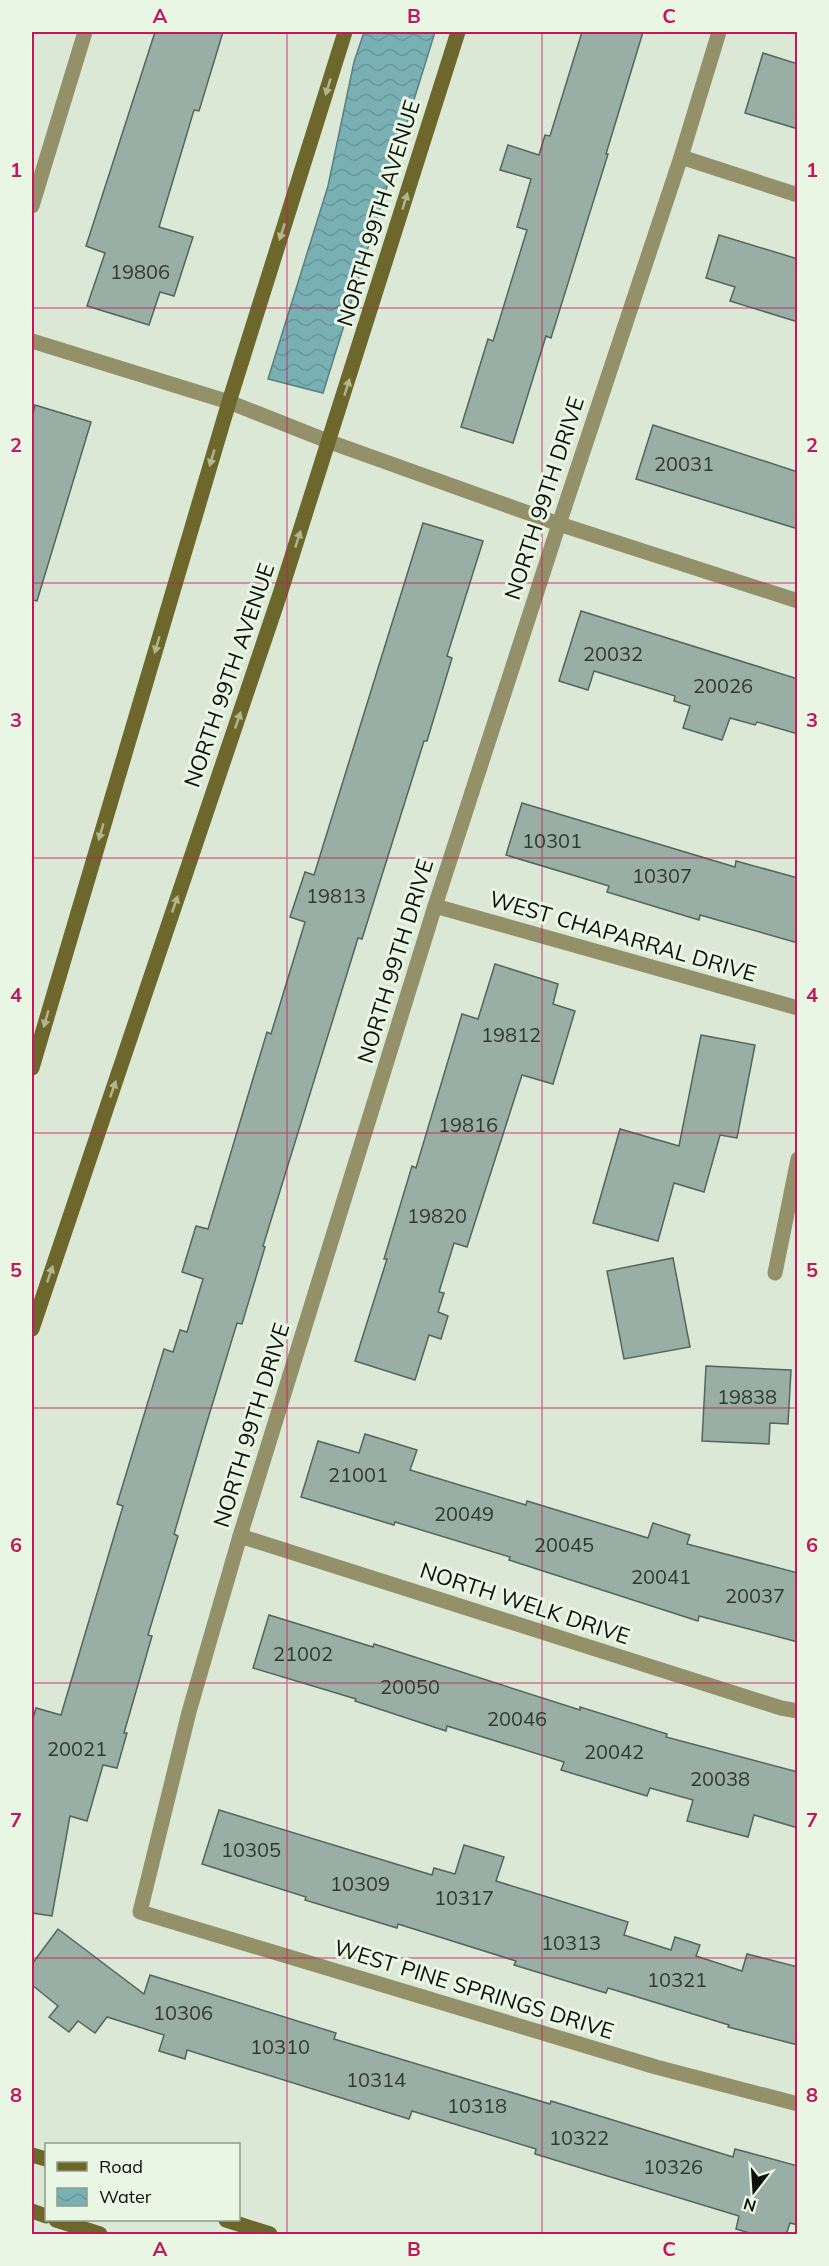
<svg xmlns="http://www.w3.org/2000/svg" width="829" height="2266" viewBox="0 0 829 2266" font-family="Mulish,sans-serif">
  <style>
    .water { fill: url(#water-waves); stroke: #588081; stroke-width: 1.5 }
    .building { fill: #99afa6; stroke: #52665e; stroke-width: 1.5 }
    .lines { fill: none; stroke-linecap: round; stroke-linejoin: round }
    .street { stroke: #93906a; stroke-width: 15 }
    .secondary { stroke: #6d672b; stroke-width: 15 }
    .oneway { fill: #b1b690 }
    .grid { fill: none; stroke: #c2185b; stroke-width: 1.5; stroke-opacity: 0.55 }
    .labels { text-anchor: middle; stroke-width: 6; stroke-linejoin: round; paint-order: stroke }
    .number-label { font-size: 20px; fill: #303832 }
    .street-label { font-size: 22px; fill: #0d110b; stroke: #e9f6e3 }
    .neatline { fill: none; stroke: #c2185b; stroke-width: 2 }
    .grid-label { font-size: 20px; text-anchor: middle; font-weight: bold; fill: #c2185b }
  </style>
  <defs>
    <pattern id="water-waves" width="16" height="10" patternUnits="userSpaceOnUse" patternTransform="scale(1.5)"><rect width="16" height="10" fill="#78b0b4"/><path d="M0 5q4-4 8 0t8 0" fill="none" stroke="#679699"/></pattern>
  </defs>
  <rect width="100%" height="100%" fill="#dbe8d6"/>
  <path class="water" d="M 364,32 L 435,32 L 323,393 L 268,379 L 328,186 L 354,62 Z"/>
  <g class="building">
    <path d="M 155,32 L 223,32 L 199,111 L 194,110 L 159,227 L 193,237 L 174,296 L 160,292 L 149,325 L 87,306 L 105,253 L 86,246 Z"/>
    <path d="M 582,32 L 643,32 L 606,154 L 608,154 L 551,338 L 546,336 L 513,443 L 461,427 L 488,339 L 493,341 L 527,230 L 517,227 L 531,179 L 500,170 L 508,145 L 539,155 L 545,135 L 550,136 Z"/>
    <path d="M 763,53 L 798,64 L 798,129 L 745,113 Z"/>
    <path d="M 719,235 L 798,259 L 798,322 L 730,301 L 735,287 L 706,278 Z"/>
    <path d="M 35,405 L 91,422 L 37,601 L 32,600 L 32,418 Z"/>
    <path d="M 653,425 L 798,472 L 798,529 L 636,479 Z"/>
    <path d="M 423,523 L 483,541 L 447,656 L 452,658 L 427,741 L 424,741 L 362,939 L 358,938 L 263,1246 L 265,1247 L 242,1324 L 237,1323 L 203,1435 L 174,1534 L 178,1536 L 148,1635 L 152,1636 L 124,1733 L 127,1733 L 117,1768 L 103,1765 L 87,1821 L 70,1816 L 52,1916 L 32,1913 L 32,1722 L 36,1708 L 61,1715 L 123,1506 L 117,1504 L 164,1349 L 173,1352 L 180,1330 L 187,1332 L 203,1279 L 182,1272 L 196,1226 L 208,1229 L 267,1032 L 271,1034 L 305,922 L 290,917 L 305,872 L 314,875 Z"/>
    <path d="M 581,611 L 798,679 L 798,734 L 757,722 L 755,725 L 730,718 L 722,740 L 683,728 L 690,706 L 674,701 L 675,696 L 594,671 L 588,690 L 559,681 Z"/>
    <path d="M 522,803 L 735,867 L 736,861 L 798,878 L 798,943 L 700,915 L 699,920 L 607,892 L 609,886 L 506,855 Z"/>
    <path d="M 495,964 L 558,984 L 553,1004 L 575,1011 L 553,1084 L 522,1075 L 467,1247 L 454,1243 L 439,1292 L 444,1293 L 438,1312 L 448,1316 L 441,1339 L 429,1335 L 415,1380 L 355,1361 L 387,1259 L 384,1259 L 412,1166 L 416,1168 L 462,1014 L 478,1019 Z"/>
    <path d="M 701,1035 L 755,1045 L 737,1138 L 720,1135 L 704,1192 L 674,1183 L 658,1241 L 593,1223 L 620,1129 L 679,1146 Z"/>
    <path d="M 673,1258 L 690,1347 L 624,1359 L 607,1271 Z"/>
    <path d="M 706,1366 L 791,1370 L 788,1424 L 770,1423 L 769,1444 L 702,1441 Z"/>
    <path d="M 365,1434 L 417,1450 L 410,1470 L 526,1505 L 527,1501 L 648,1538 L 653,1523 L 690,1535 L 687,1544 L 798,1573 L 798,1642 L 699,1616 L 698,1621 L 509,1560 L 510,1557 L 395,1522 L 394,1525 L 301,1497 L 318,1441 L 359,1453 Z"/>
    <path d="M 269,1615 L 373,1647 L 374,1644 L 580,1710 L 580,1707 L 667,1734 L 666,1737 L 798,1772 L 798,1828 L 754,1815 L 748,1837 L 687,1821 L 693,1800 L 650,1788 L 647,1796 L 561,1770 L 564,1762 L 447,1726 L 446,1731 L 355,1701 L 356,1699 L 253,1668 Z"/>
    <path d="M 219,1810 L 432,1875 L 434,1868 L 455,1874 L 464,1845 L 504,1857 L 496,1881 L 628,1922 L 624,1935 L 671,1950 L 675,1937 L 700,1945 L 696,1956 L 742,1971 L 747,1954 L 798,1967 L 798,2045 L 728,2027 L 729,2025 L 608,1988 L 606,1993 L 514,1965 L 516,1961 L 398,1924 L 397,1928 L 305,1900 L 306,1897 L 202,1864 Z"/>
    <path d="M 58,1929 L 144,1994 L 150,1975 L 336,2033 L 334,2039 L 550,2104 L 551,2101 L 733,2157 L 735,2149 L 798,2166 L 798,2225 L 790,2223 L 786,2235 L 756,2235 L 736,2229 L 739,2216 L 535,2154 L 536,2149 L 412,2111 L 409,2119 L 187,2050 L 185,2059 L 159,2051 L 164,2035 L 107,2017 L 95,2033 L 78,2021 L 69,2032 L 49,2017 L 58,2006 L 32,1985 L 32,1964 Z"/>
  </g>
  <g class="lines">
    <g class="street">
      <path d="M 719,32 L 681,157 L 559,524 L 435,906 L 240,1536 L 189,1712 L 140,1912 L 656,2067 L 798,2104"/>
      <path d="M 681,157 L 798,195"/>
      <path d="M 32,206 L 85,32"/>
      <path d="M 32,341 L 229,402 L 330,442 L 559,524 L 798,601"/>
      <path d="M 435,906 L 798,1008"/>
      <path d="M 775,1273 L 798,1159"/>
      <path d="M 240,1536 L 781,1708 L 798,1711"/>
    </g>
    <g class="secondary">
      <path d="M 32,1068 L 229,402 L 345,32"/>
      <path d="M 32,1329 L 280,594 L 458,32"/>
      <path d="M 32,2155 L 46,2159"/>
      <path d="M 32,2211 L 46,2216"/>
      <path d="M 56,2220 L 100,2234"/>
      <path d="M 226,2220 L 270,2234"/>
    </g>
  </g>
  <defs><path id="oneway-solid" d="M-6-.8H1V-3.2L6.5 0L1 3.2V.8H-6Z" transform="scale(1.5)"/></defs>
  <g class="oneway">
    <use href="#oneway-solid" transform="translate(328 87) rotate(107)"/>
    <use href="#oneway-solid" transform="translate(405 201) rotate(-73)"/>
    <use href="#oneway-solid" transform="translate(282 232) rotate(108)"/>
    <use href="#oneway-solid" transform="translate(347 387) rotate(-73)"/>
    <use href="#oneway-solid" transform="translate(212 458) rotate(106)"/>
    <use href="#oneway-solid" transform="translate(298 539) rotate(-72)"/>
    <use href="#oneway-solid" transform="translate(157 645) rotate(106)"/>
    <use href="#oneway-solid" transform="translate(238 720) rotate(-71)"/>
    <use href="#oneway-solid" transform="translate(101 832) rotate(106)"/>
    <use href="#oneway-solid" transform="translate(175 904) rotate(-71)"/>
    <use href="#oneway-solid" transform="translate(46 1019) rotate(106)"/>
    <use href="#oneway-solid" transform="translate(113 1089) rotate(-71)"/>
    <use href="#oneway-solid" transform="translate(50 1274) rotate(-71)"/>
  </g>
  <path class="grid" d="M 287,32 L 287,2234M 542,32 L 542,2234M 32,308 L 798,308M 32,583 L 798,583M 32,858 L 798,858M 32,1133 L 798,1133M 32,1408 L 798,1408M 32,1683 L 798,1683M 32,1958 L 798,1958"/>
  <g class="labels">
    <g class="number-label">
      <text x="140" y="279">19806</text>
      <text x="684" y="471">20031</text>
      <text x="613" y="661">20032</text>
      <text x="723" y="693">20026</text>
      <text x="552" y="848">10301</text>
      <text x="662" y="883">10307</text>
      <text x="336" y="903">19813</text>
      <text x="511" y="1042">19812</text>
      <text x="468" y="1132">19816</text>
      <text x="437" y="1223">19820</text>
      <text x="747" y="1404">19838</text>
      <text x="358" y="1482">21001</text>
      <text x="464" y="1521">20049</text>
      <text x="564" y="1552">20045</text>
      <text x="661" y="1584">20041</text>
      <text x="755" y="1603">20037</text>
      <text x="303" y="1661">21002</text>
      <text x="410" y="1694">20050</text>
      <text x="517" y="1726">20046</text>
      <text x="77" y="1756">20021</text>
      <text x="614" y="1759">20042</text>
      <text x="720" y="1786">20038</text>
      <text x="251" y="1857">10305</text>
      <text x="360" y="1891">10309</text>
      <text x="464" y="1905">10317</text>
      <text x="571" y="1950">10313</text>
      <text x="677" y="1987">10321</text>
      <text x="183" y="2020">10306</text>
      <text x="280" y="2054">10310</text>
      <text x="376" y="2087">10314</text>
      <text x="477" y="2113">10318</text>
      <text x="579" y="2145">10322</text>
      <text x="673" y="2174">10326</text>
    </g>
    <g class="street-label">
      <text transform="translate(378 213) rotate(-73)" y="8">NORTH 99TH AVENUE</text>
      <text transform="translate(544 498) rotate(-72)" y="8">NORTH 99TH DRIVE</text>
      <text transform="translate(229 675) rotate(-71)" y="8">NORTH 99TH AVENUE</text>
      <text transform="translate(623 936) rotate(16)" y="8">WEST CHAPARRAL DRIVE</text>
      <text transform="translate(395 961) rotate(-73)" y="8">NORTH 99TH DRIVE</text>
      <text transform="translate(251 1425) rotate(-73)" y="8">NORTH 99TH DRIVE</text>
      <text transform="translate(525 1603) rotate(18)" y="8">NORTH WELK DRIVE</text>
      <text transform="translate(474 1989) rotate(17)" y="8">WEST PINE SPRINGS DRIVE</text>
    </g>
  </g>
  <rect width="829" height="2266" fill="none" stroke="#e9f6e3" stroke-width="66"/>
  <rect x="45" y="2143" width="195" height="78" fill="#e9f6e3" stroke="#919a8d" stroke-width="1.5"/>
  <rect x="57" y="2162" width="30" height="9" fill="#6d672b" stroke="#919a8d" stroke-width="1.5"/>
  <text x="99" y="2173" font-size="18" fill="#0d110b">Road</text>
  <rect x="57" y="2188" width="30" height="18" fill="url(#water-waves)" stroke="#919a8d" stroke-width="1.5"/>
  <text x="99" y="2203" font-size="18" fill="#0d110b">Water</text>
  <g transform="translate(754 2191) rotate(197)" stroke="#e9f6e3" stroke-width="4.5" paint-order="stroke">
  <path d="M0-4.5L10 22L0 15L-10 22Z" fill="#0d110b"/>
  <text y="-9" font-size="16" font-weight="bold" text-anchor="middle" fill="#0d110b">N</text>
  </g>
  <rect x="33" y="33" width="763" height="2200" class="neatline"/>
  <g class="grid-label">
    <text x="160" y="23">A</text>
    <text x="414" y="23">B</text>
    <text x="669" y="23">C</text>
    <text x="16" y="177">1</text>
    <text x="812" y="177">1</text>
    <text x="16" y="452">2</text>
    <text x="812" y="452">2</text>
    <text x="16" y="727">3</text>
    <text x="812" y="727">3</text>
    <text x="16" y="1002">4</text>
    <text x="812" y="1002">4</text>
    <text x="16" y="1277">5</text>
    <text x="812" y="1277">5</text>
    <text x="16" y="1552">6</text>
    <text x="812" y="1552">6</text>
    <text x="16" y="1827">7</text>
    <text x="812" y="1827">7</text>
    <text x="16" y="2102">8</text>
    <text x="812" y="2102">8</text>
    <text x="160" y="2256">A</text>
    <text x="414" y="2256">B</text>
    <text x="669" y="2256">C</text>
  </g>
</svg>
